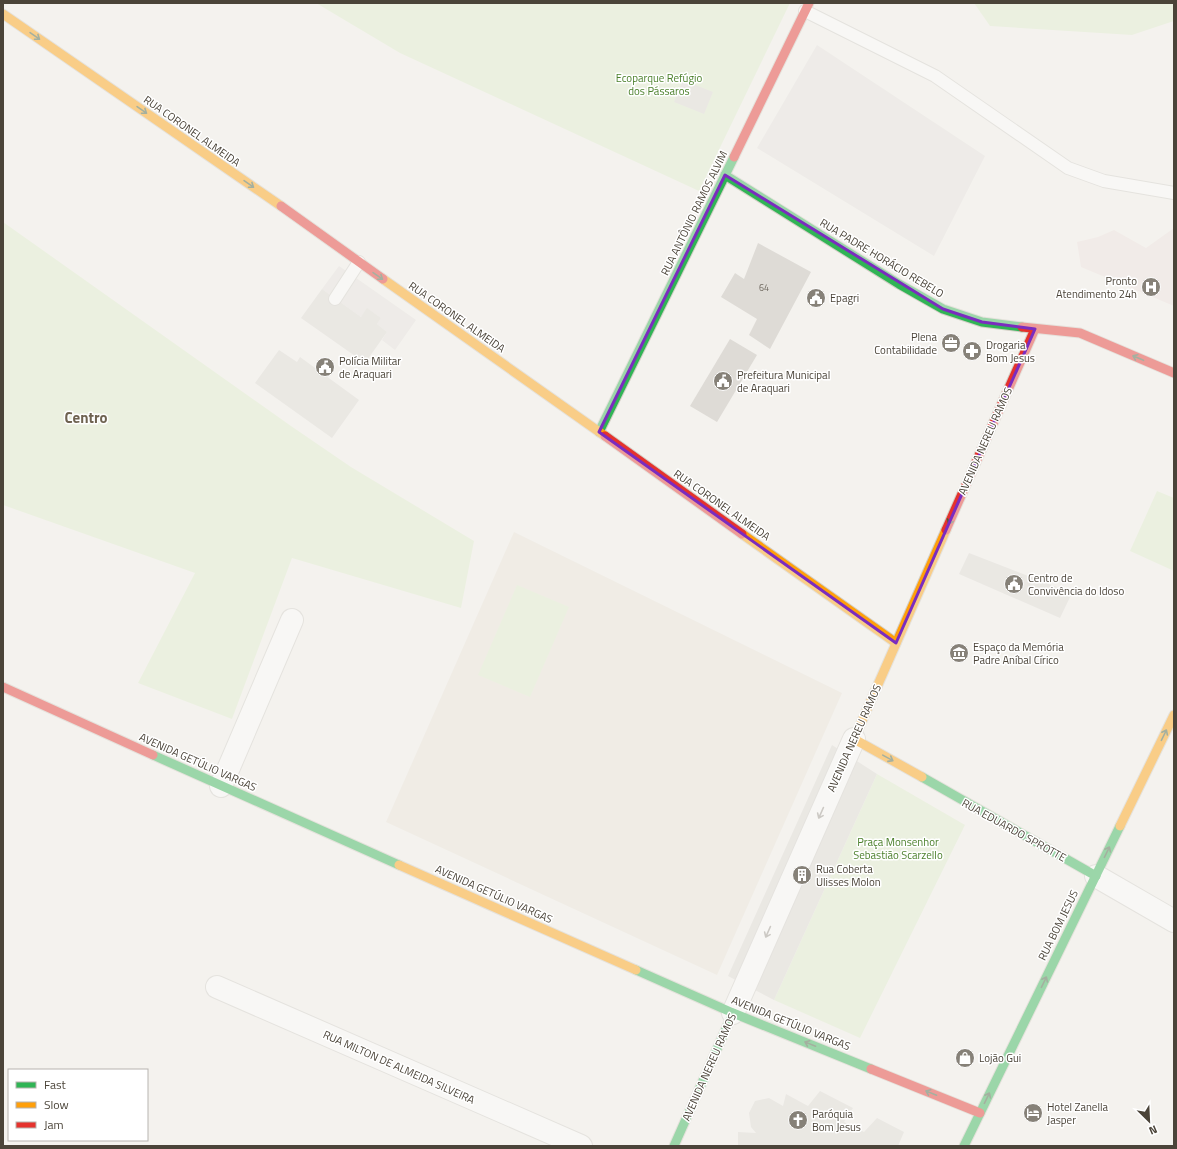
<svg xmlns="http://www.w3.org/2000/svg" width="1177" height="1149" viewBox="0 0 1177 1149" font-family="'Titillium Web',sans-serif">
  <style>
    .education { fill: #eae5da }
    .medical { fill: #eee3df }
    .green { fill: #e1eecf }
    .parking { fill: #e6e3df }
    .building { fill: #dedbd6 }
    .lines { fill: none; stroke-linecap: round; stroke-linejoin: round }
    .lane-casing { stroke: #d2d0cb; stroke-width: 14 }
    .street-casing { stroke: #d2d0cb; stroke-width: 24 }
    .fast-casing { stroke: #d3cfc5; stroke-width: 11 }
    .slow-casing { stroke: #d3cfc5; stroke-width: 11 }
    .jam-casing { stroke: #d3cfc5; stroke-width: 11 }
    .lane { stroke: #fdfdfc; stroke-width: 12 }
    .street { stroke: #fdfdfc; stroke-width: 22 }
    .fast { stroke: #30b455; stroke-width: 9 }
    .slow { stroke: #ff9f0a; stroke-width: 9 }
    .jam { stroke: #e5322d; stroke-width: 9 }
    .oneway { stroke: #446040 }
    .oneway2 { stroke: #9b9791 }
    .marked { fill: none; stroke: #7b2cbf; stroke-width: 3; stroke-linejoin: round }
    .labels { text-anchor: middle; stroke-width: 3; stroke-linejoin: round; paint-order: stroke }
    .number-label { font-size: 9px; fill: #706a61 }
    .park-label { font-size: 11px; fill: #4a7f2a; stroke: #fff }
    .street-label { font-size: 11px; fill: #4b4439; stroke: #fff }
    .poi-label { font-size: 11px; fill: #4b4439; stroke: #fff; text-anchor: start }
    .district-label { font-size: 15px; font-weight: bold; fill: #6e6250; stroke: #fff }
  </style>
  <rect width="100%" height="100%" fill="#f4f2ee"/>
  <path class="education" d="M 514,532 L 842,693 L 717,975 L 386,822 Z"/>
  <path class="medical" d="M 1174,228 L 1174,306 L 1081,267 L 1077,242 L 1098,237 L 1114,230 L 1146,248 Z"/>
  <g class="green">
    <path d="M 316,3 L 790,3 L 699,191 L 400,53 Z"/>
    <path d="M 974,3 L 1174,3 L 1174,21 L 1132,35 L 990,26 Z"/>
    <path d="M 3,222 L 291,426 L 351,467 L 474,541 L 461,608 L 292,558 L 232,719 L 138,683 L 195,573 L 3,505 Z"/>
    <path d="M 1157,491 L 1174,498 L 1174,571 L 1130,551 Z"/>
    <path d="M 517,585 L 569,607 L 530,697 L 478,675 Z"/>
    <path d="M 877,774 L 965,825 L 860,1038 L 774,1000 Z"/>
  </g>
  <g class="parking">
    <path d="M 817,45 L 985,156 L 934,256 L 757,148 Z"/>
    <path d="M 339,266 L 416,320 L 395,350 L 382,340 L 387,332 L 377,324 L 381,318 L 368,309 L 361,317 L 322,289 Z"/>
  </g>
  <g class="building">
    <path d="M 683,80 L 713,92 L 704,114 L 674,102 Z"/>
    <path d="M 758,243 L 811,272 L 770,349 L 749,335 L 757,319 L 721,297 L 735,273 L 744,279 Z"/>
    <path d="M 322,289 L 361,317 L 367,308 L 381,318 L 377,324 L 387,332 L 365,363 L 301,318 Z"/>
    <path d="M 730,339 L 757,355 L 717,422 L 690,406 Z"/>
    <path d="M 279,350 L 297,362 L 300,357 L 359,400 L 332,438 L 255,383 Z"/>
    <path d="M 969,553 L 1072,593 L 1060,618 L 959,574 Z"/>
    <path d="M 832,745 L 877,774 L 774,1000 L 728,976 Z"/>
    <path d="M 820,1091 L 853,1108 L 844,1122 L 864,1132 L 877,1118 L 904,1132 L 898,1146 L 738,1146 L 738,1132 L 756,1133 L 751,1127 L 749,1113 L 755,1101 L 769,1098 L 783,1106 L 786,1094 L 808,1106 Z"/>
  </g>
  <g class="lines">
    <defs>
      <g id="lane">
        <path d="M 805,11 L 935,76 L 1068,168 L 1104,181 L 1174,193"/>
        <path d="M 335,299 L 359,262"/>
      </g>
      <g id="street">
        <path d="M 221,786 L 292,620"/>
        <path d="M 1096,876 L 1174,921"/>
        <path d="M 217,987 L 581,1146"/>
        <path d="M 733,1013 L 854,739"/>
      </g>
      <g id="fast">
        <path d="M 725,175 L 899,284 L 943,309 L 982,322 L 1022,327"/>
        <path d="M 599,432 L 734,157"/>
        <path d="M 153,755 L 399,865"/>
        <path d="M 922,777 L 1096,876"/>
        <path d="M 636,970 L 733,1013 L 871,1069"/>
        <path d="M 674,1146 L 733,1013"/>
        <path d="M 964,1146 L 1120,826"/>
      </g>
      <g id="slow">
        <path d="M 3,14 L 281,206"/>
        <path d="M 383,279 L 605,436"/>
        <path d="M 742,534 L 896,643"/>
        <path d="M 922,777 L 854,739 L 946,530"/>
        <path d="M 1120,826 L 1174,715"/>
        <path d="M 399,865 L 636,970"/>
      </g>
      <g id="jam">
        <path d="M 734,157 L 809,3"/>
        <path d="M 281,206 L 383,279"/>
        <path d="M 1022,327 L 1080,333 L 1174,373"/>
        <path d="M 605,436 L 742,534"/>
        <path d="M 946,530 L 1035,329"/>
        <path d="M 3,687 L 153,755"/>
        <path d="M 871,1069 L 980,1113"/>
      </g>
    </defs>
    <use href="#lane" class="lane-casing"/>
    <use href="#street" class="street-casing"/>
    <use href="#fast" class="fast-casing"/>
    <use href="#slow" class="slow-casing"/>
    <use href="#jam" class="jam-casing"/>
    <use href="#lane" class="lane"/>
    <use href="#street" class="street"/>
    <use href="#fast" class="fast"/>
    <use href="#slow" class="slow"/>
    <use href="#jam" class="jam"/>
  </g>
  <defs><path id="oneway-shaft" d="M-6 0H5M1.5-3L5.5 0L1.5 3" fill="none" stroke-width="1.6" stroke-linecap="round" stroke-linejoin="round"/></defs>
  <g class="oneway">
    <use href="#oneway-shaft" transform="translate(35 36) rotate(35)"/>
    <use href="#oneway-shaft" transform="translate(142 110) rotate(35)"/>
    <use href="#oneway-shaft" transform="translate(249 184) rotate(35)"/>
    <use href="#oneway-shaft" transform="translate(378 276) rotate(35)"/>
    <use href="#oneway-shaft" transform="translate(1138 358) rotate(-157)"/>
    <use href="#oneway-shaft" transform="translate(951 519) rotate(114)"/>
    <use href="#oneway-shaft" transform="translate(1164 735) rotate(-64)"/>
    <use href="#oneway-shaft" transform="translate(888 758) rotate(29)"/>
    <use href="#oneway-shaft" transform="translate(1107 852) rotate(-64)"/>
    <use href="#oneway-shaft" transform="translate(1044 982) rotate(-64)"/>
    <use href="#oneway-shaft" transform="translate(810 1044) rotate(-158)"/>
    <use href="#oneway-shaft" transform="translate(931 1093) rotate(-158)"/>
    <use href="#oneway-shaft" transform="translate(987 1098) rotate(-64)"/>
  </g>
  <g class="oneway2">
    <use href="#oneway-shaft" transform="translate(821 813) rotate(114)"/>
    <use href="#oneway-shaft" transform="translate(768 932) rotate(114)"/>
  </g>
  <path d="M0 0H1177V1149H0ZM 725,175 L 943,309 L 982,322 L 1035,329 L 896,643 L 599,432 Z" fill="#f4f2ee" fill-opacity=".55" fill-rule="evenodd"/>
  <path class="marked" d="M 725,175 L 943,309 L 982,322 L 1035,329 L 896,643 L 599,432 Z"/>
  <defs>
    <symbol id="hospital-disc" viewBox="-11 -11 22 22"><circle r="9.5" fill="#868178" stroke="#fff"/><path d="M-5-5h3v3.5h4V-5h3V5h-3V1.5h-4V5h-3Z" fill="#fff"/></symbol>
    <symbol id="civic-disc" viewBox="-11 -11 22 22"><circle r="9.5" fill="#868178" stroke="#fff"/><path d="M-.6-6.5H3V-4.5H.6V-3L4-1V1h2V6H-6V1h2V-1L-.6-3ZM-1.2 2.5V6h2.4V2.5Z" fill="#fff"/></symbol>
    <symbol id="office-disc" viewBox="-11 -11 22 22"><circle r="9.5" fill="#868178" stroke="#fff"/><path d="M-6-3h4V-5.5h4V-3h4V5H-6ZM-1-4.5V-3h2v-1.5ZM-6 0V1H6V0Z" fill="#fff"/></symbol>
    <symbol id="pharmacy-disc" viewBox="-11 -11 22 22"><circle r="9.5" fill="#868178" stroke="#fff"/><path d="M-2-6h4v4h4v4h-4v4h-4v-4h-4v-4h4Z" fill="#fff"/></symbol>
    <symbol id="museum-disc" viewBox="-11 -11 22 22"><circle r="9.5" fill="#868178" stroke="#fff"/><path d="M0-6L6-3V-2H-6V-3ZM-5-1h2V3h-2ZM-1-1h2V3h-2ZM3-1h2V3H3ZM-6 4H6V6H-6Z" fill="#fff"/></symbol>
    <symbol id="building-disc" viewBox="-11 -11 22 22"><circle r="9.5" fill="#868178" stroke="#fff"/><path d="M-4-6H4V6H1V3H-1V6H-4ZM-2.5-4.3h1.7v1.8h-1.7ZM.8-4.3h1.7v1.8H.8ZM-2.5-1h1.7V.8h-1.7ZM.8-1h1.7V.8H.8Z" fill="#fff"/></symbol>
    <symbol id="shop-disc" viewBox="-11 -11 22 22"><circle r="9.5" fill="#868178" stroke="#fff"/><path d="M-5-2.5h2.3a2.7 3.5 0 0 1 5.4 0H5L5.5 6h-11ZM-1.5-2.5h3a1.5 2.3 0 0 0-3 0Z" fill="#fff"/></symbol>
    <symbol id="hotel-disc" viewBox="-11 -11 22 22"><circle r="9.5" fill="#868178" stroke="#fff"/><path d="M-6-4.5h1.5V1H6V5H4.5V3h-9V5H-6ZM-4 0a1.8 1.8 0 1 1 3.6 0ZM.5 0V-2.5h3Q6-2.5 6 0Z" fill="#fff"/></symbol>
    <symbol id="church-disc" viewBox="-11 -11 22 22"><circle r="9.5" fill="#868178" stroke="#fff"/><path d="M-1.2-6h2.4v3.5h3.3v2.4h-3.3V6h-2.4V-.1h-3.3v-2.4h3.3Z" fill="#fff"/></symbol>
  </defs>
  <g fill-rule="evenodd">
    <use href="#hospital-disc" x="1140" y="276" width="22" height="22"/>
    <use href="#civic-disc" x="805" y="287" width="22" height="22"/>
    <use href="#office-disc" x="940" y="332" width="22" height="22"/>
    <use href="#pharmacy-disc" x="961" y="340" width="22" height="22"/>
    <use href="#civic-disc" x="314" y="356" width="22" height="22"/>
    <use href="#civic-disc" x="712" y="370" width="22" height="22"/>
    <use href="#civic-disc" x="1003" y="573" width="22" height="22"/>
    <use href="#museum-disc" x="948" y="642" width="22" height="22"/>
    <use href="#building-disc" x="791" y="864" width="22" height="22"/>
    <use href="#shop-disc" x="954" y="1047" width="22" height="22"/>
    <use href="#hotel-disc" x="1022" y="1102" width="22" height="22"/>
    <use href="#church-disc" x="787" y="1109" width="22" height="22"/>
  </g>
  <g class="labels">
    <g class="number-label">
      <text x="764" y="291">64</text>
    </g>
    <g class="park-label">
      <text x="659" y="82">Ecoparque Refúgio<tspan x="659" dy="13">dos Pássaros</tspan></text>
      <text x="898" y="846">Praça Monsenhor<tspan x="898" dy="13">Sebastião Scarzello</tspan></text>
    </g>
    <g class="street-label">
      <text transform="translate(192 131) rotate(35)" y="4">RUA CORONEL ALMEIDA</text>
      <text transform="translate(694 213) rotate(-64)" y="4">RUA ANTÔNIO RAMOS ALVIM</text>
      <text transform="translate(882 258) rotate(31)" y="4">RUA PADRE HORÁCIO REBELO</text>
      <text transform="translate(457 317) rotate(35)" y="4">RUA CORONEL ALMEIDA</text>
      <text transform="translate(985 441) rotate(-66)" y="4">AVENIDA NEREU RAMOS</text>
      <text transform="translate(722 505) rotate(35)" y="4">RUA CORONEL ALMEIDA</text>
      <text transform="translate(854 738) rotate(-66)" y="4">AVENIDA NEREU RAMOS</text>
      <text transform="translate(198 762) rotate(24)" y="4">AVENIDA GETÚLIO VARGAS</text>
      <text transform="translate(1014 830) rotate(29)" y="4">RUA EDUARDO SPROTTE</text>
      <text transform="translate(494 894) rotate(24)" y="4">AVENIDA GETÚLIO VARGAS</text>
      <text transform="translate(1058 925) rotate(-64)" y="4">RUA BOM JESUS</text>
      <text transform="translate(791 1023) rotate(22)" y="4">AVENIDA GETÚLIO VARGAS</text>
      <text transform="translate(399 1067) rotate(24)" y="4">RUA MILTON DE ALMEIDA SILVEIRA</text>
      <text transform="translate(709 1067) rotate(-66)" y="4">AVENIDA NEREU RAMOS</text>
    </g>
    <g class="poi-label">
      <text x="1137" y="285" text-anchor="end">Pronto<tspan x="1137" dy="13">Atendimento 24h</tspan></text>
      <text x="830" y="302">Epagri</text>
      <text x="937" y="341" text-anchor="end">Plena<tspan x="937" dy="13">Contabilidade</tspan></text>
      <text x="986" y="349">Drogaria<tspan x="986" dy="13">Bom Jesus</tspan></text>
      <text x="339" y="365">Polícia Militar<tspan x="339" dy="13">de Araquari</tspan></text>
      <text x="737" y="379">Prefeitura Municipal<tspan x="737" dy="13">de Araquari</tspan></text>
      <text x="1028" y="582">Centro de<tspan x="1028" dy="13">Convivência do Idoso</tspan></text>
      <text x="973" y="651">Espaço da Memória<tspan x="973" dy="13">Padre Aníbal Círico</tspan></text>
      <text x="816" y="873">Rua Coberta<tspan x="816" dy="13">Ulisses Molon</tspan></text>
      <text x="979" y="1062">Lojão Gui</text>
      <text x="1047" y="1111">Hotel Zanella<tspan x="1047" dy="13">Jasper</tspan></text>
      <text x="812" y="1118">Paróquia<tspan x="812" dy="13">Bom Jesus</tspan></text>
    </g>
    <g class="district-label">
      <text x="86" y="423">Centro</text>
    </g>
  </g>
  <rect width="1177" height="1149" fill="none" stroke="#4b4439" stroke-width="8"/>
  <rect x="8" y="1069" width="140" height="72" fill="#ffffff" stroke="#b7b4b0"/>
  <rect x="16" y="1082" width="20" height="6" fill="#30b455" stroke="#b7b4b0"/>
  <text x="44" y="1089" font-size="12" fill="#4b4439">Fast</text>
  <rect x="16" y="1102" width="20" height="6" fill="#ff9f0a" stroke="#b7b4b0"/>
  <text x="44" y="1109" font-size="12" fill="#4b4439">Slow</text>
  <rect x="16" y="1122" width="20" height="6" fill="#e5322d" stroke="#b7b4b0"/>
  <text x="44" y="1129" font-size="12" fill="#4b4439">Jam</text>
  <g transform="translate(1149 1121) rotate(156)" stroke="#ffffff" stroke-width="3" paint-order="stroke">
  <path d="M0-3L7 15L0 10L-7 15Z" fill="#4b4439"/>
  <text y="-6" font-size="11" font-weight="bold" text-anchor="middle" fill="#4b4439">N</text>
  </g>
</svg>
